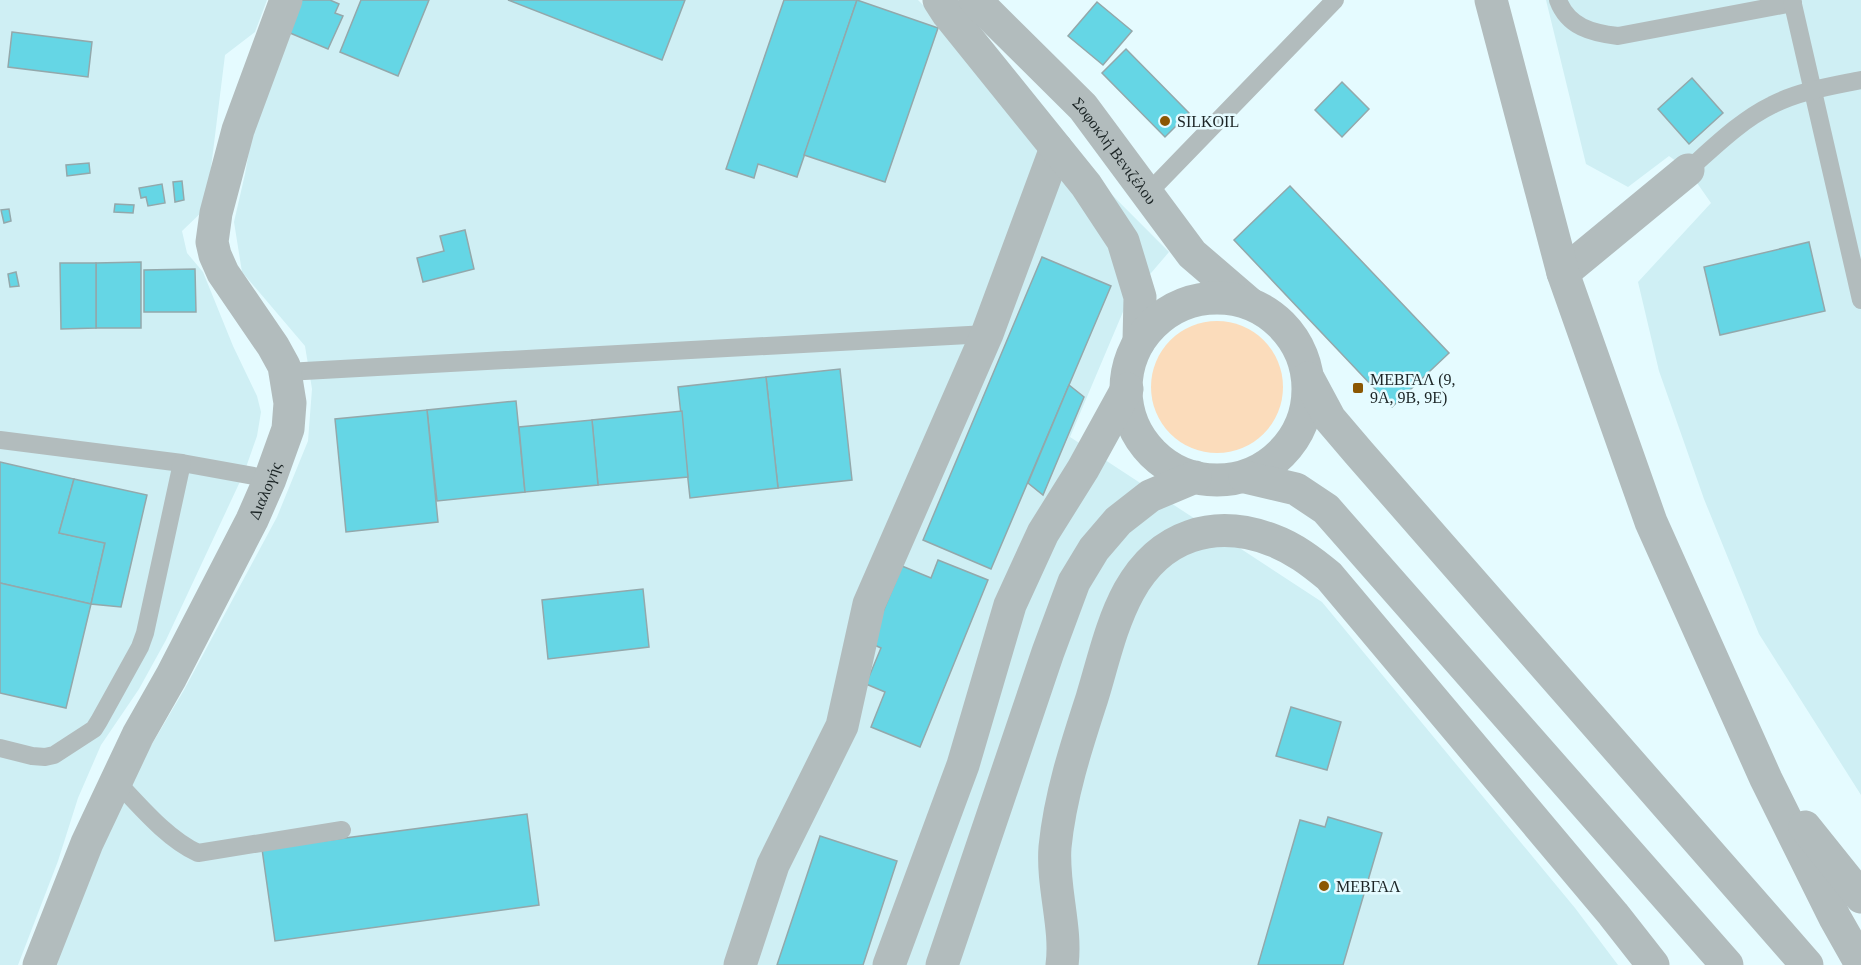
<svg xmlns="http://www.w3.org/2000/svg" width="1861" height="965" viewBox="0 0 1861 965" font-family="Georgia,serif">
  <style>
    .built { fill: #cfeff4 }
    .green { fill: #fbdcbb }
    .building { fill: #65d6e5; stroke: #93a8ab; stroke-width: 1.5 }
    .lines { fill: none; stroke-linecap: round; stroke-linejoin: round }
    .service { stroke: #b2bcbd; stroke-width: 18 }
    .minor { stroke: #b2bcbd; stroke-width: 33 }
    .tertiary { stroke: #b2bcbd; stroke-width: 33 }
    .poi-dot { fill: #8b5703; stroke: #e5fbff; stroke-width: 2 }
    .labels { text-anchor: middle; stroke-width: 5; stroke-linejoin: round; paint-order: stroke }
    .poi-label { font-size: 16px; fill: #1b2425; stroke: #e5fbff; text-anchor: start }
    .street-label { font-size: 16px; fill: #1b2425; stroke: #e5fbff }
  </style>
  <rect width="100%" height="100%" fill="#e5fbff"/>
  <g class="built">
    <path d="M 0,0 L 267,0 L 255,32 L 225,55 L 206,208 L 182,231 L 187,253 L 203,272 L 233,346 L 257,396 L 261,412 L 257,436 L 244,473 L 166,640 L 139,689 L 101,745 L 78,798 L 58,861 L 18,965 L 0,965 Z"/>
    <path d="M 283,0 L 918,0 L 1169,252 L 1128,300 L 1070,437 L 1322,602 L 1575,908 L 1618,965 L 53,965 L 98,855 L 136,771 L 184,690 L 277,517 L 308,441 L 312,389 L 305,346 L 242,272 L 234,222 L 245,174 L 269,38 Z"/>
    <path d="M 1546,0 L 1861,0 L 1861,795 L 1759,634 L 1704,499 L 1659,371 L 1638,282 L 1711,203 L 1688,170 L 1669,156 L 1628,187 L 1586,164 Z"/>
  </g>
  <circle class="green" cx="1217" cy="387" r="66"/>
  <g class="building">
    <path d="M 296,0 L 330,0 L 339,4 L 335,13 L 343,16 L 328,49 L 283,30 Z"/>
    <path d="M 361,0 L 429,0 L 398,76 L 340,52 Z"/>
    <path d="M 508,0 L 685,0 L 662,60 Z"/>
    <path d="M 784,0 L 857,0 L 797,177 L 758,164 L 754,178 L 726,169 Z"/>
    <path d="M 857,0 L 938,28 L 885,182 L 804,155 Z"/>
    <path d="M 1097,2 L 1132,31 L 1103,65 L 1068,36 Z"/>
    <path d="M 12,32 L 92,42 L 88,77 L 8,67 Z"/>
    <path d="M 1126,49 L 1189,113 L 1165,137 L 1102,73 Z"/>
    <path d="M 1692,78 L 1723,113 L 1689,144 L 1658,109 Z"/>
    <path d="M 1342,82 L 1369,109 L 1342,137 L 1315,110 Z"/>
    <path d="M 89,163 L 90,173 L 67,176 L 66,165 Z"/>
    <path d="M 182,181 L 184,200 L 175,202 L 173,182 Z"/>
    <path d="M 162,184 L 165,203 L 148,206 L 146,197 L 141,198 L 139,188 Z"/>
    <path d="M 1290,186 L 1449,353 L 1392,407 L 1234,240 Z"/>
    <path d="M 115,204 L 134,205 L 133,213 L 114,212 Z"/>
    <path d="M 9,209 L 11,221 L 4,223 L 1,210 Z"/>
    <path d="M 465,230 L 474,269 L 423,282 L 417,258 L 444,251 L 440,236 Z"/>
    <path d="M 1809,242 L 1825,311 L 1720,335 L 1704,267 Z"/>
    <path d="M 1042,257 L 1111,286 L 991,569 L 923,540 Z"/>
    <path d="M 141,262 L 141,328 L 96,328 L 96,263 Z"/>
    <path d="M 60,263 L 96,263 L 96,328 L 61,329 Z"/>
    <path d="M 195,269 L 196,312 L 144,312 L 144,270 Z"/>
    <path d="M 16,272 L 19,286 L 10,287 L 8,274 Z"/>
    <path d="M 840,369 L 852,480 L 778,488 L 766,377 Z"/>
    <path d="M 766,377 L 778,488 L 690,498 L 678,387 Z"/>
    <path d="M 1069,385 L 1084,397 L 1043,495 L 1028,483 Z"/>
    <path d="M 516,401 L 525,492 L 437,501 L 427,410 Z"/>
    <path d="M 427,410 L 438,522 L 346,532 L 335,419 Z"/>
    <path d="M 682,411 L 688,477 L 598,485 L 592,420 Z"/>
    <path d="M 592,420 L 598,485 L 525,492 L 519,427 Z"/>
    <path d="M 0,462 L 74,479 L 59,533 L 105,543 L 91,604 L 0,583 Z"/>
    <path d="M 74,479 L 147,495 L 121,607 L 91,604 L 105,543 L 59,533 Z"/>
    <path d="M 938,560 L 988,580 L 920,747 L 871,727 L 885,692 L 866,684 L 881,648 L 870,643 L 902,566 L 931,578 Z"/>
    <path d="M 0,583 L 91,604 L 66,708 L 0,693 Z"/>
    <path d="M 643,589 L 649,647 L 548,659 L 542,600 Z"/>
    <path d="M 1291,707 L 1341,722 L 1327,770 L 1276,756 Z"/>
    <path d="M 527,814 L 539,905 L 275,941 L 262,849 Z"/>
    <path d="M 1328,817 L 1382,833 L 1343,965 L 1258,965 L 1300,820 L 1325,827 Z"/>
    <path d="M 820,836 L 897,861 L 863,965 L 777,965 Z"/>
  </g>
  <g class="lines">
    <g class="service">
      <path d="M 1558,0 C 1568,27 1592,33 1618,36 L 1793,3"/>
      <path d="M 1792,0 L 1861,300"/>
      <path d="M 1688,170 C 1714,147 1741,120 1772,105 C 1799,91 1832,86 1861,80"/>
      <path d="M 1147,194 L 1335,0"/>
      <path d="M 286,372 L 987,334"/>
      <path d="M 0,440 L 182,463 L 270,479"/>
      <path d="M 0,748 L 32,756 L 45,757 L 54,755 L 94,729 L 99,721 L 140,647 L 145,633 L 182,463"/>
      <path d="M 116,781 C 139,805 167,839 198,853 L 342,830"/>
    </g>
    <g class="minor">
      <path d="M 1563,273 L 1688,170"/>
      <path d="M 740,965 L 773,865 L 842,726 L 869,604 L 987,334 L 1056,148"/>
      <path d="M 1062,965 C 1067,928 1052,886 1055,847 C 1060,796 1076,747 1092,698 C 1103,662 1111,624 1129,591 C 1160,535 1214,518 1272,540 C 1294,548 1312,562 1329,576 L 1613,914 L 1653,965"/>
    </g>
    <g class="tertiary">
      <path d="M 939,0 L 948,14 L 1086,185 L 1123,241 L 1140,297 L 1139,341"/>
      <path id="s1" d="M 975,0 L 1083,107 L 1192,254 L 1249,303"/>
      <path d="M 1491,0 L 1563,273 L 1651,522 L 1766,779 L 1835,918 L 1861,964"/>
      <circle cx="1217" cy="389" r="91"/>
      <path d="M 1308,378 L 1330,419 L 1359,453 L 1807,965"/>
      <path d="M 1245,477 L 1296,489 L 1326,509 L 1727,965"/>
      <path d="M 1805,827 L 1861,897"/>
      <path id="s2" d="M 39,965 L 87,843 L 138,735 L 171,677 L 252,520 L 270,479 L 288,429 L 290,403 L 284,366 L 273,346 L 223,273 L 215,255 L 212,242 L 216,213 L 238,130 L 286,0"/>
      <path d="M 889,965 L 963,765 L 1010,605 L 1043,533 L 1083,469 L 1127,389"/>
      <path d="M 942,965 L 1048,652 L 1074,582 L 1094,549 L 1118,521 L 1150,496 L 1195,477"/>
    </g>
  </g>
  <g class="poi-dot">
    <circle cx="1165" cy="121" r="6"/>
    <rect x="1352" y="382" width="12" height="12" rx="3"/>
    <circle cx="1324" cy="886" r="6"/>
  </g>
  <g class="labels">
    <g class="poi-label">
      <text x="1177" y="127">SILKOIL</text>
      <text x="1370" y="385">ΜΕΒΓΑΛ (9,<tspan x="1370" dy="18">9Α, 9Β, 9Ε)</tspan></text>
      <text x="1336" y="892">ΜΕΒΓΑΛ</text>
    </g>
    <g class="street-label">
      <text dy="6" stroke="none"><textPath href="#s1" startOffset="206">Σοφοκλή Βενιζέλου</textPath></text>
      <text dy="6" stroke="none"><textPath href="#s2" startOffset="526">Διαλογής</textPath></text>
    </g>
  </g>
</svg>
